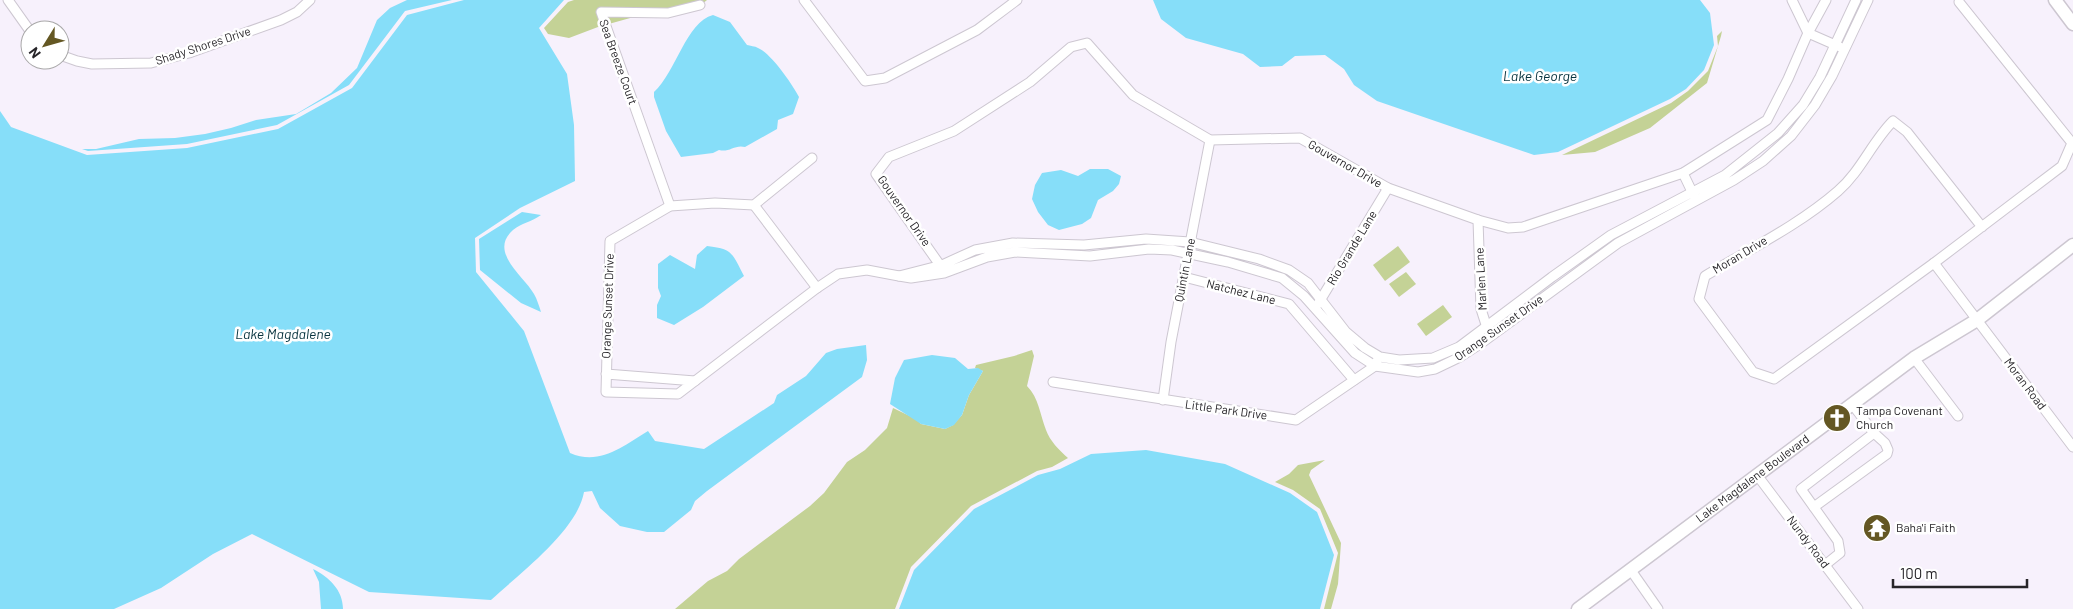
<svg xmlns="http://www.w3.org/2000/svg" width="2073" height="609" viewBox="0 0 2073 609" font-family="Barlow,sans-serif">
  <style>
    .green { fill: #c4d296 }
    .water { fill: #86def9 }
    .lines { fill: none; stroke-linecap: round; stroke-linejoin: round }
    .street-casing { stroke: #cdc7d1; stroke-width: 11 }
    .secondary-casing { stroke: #cdc7d1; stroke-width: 15 }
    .street { stroke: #fff; stroke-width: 9 }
    .secondary { stroke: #fff; stroke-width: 12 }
    .labels { text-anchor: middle; stroke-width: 5; stroke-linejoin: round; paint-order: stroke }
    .street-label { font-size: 12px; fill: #272529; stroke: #fff }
    .poi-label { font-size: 12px; fill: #272529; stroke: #fff; text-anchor: start }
    .water-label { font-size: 14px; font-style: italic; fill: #09343f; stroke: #fff }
  </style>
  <rect width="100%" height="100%" fill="#f7f1fc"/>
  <g class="green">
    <path d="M 574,0 L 707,0 L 696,9 L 641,15 L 598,27 L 569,38 L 548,34 L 544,28 L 568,2 Z"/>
    <path d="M 1722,31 L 1721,36 L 1707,83 L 1650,128 L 1595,152 L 1562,155 L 1671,103 L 1688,91 L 1708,71 L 1718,46 L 1717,36 Z"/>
    <path d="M 1398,246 L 1410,262 L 1385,281 L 1373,265 Z"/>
    <path d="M 1406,272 L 1416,284 L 1399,297 L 1389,284 Z"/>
    <path d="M 1443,305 L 1452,317 L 1426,336 L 1417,324 Z"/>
    <path d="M 1032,350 L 1034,356 L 1027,386 C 1039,398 1040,415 1046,430 C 1050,441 1059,450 1068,458 L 1052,467 L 1037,471 L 971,506 L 911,567 L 895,609 L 675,609 L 708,581 L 727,571 L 739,559 L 810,506 L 824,493 L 847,462 L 865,450 L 887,428 L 893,408 L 916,419 L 921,424 L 945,429 L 953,425 L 962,415 L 969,395 L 983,371 L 975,368 L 976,365 L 1014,356 Z"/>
    <path d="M 1325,460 L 1311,470 L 1309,475 L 1341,543 L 1338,584 L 1331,609 L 1324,609 L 1338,553 L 1320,509 L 1293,490 L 1275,482 L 1289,474 L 1298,465 Z"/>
  </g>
  <g class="water">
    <path d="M 407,0 L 452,0 L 405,11 L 349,85 L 277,125 L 187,144 L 88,151 L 82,149 L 96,149 L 139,139 L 175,138 L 205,134 L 231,128 L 256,120 L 296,114 L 331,93 L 357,68 L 377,20 L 390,8 Z"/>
    <path d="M 464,0 L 564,0 L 539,28 L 567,74 L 574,125 L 575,181 L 520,208 L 475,238 L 476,272 L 524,331 L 570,453 C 600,466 623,446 648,431 L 655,441 L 704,449 L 774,403 L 777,395 L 806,376 L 826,353 L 837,349 L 866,345 L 867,360 L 862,377 L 707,491 L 695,501 L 691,510 L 664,532 L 647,532 L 620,526 L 600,508 L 592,491 L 584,492 C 577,531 520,573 491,600 L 369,592 L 252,534 L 213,554 L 161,588 L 114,609 L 0,609 L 0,111 L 11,127 L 87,155 L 187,148 L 278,129 L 352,88 L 407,15 Z"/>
    <path d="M 1153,0 L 1700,0 L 1710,13 L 1714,45 L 1704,70 L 1686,89 L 1670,99 L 1558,152 L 1534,155 L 1377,101 L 1354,85 L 1344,69 L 1325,55 L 1295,56 L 1282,66 L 1260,67 L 1243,54 L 1186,38 L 1161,19 Z"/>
    <path d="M 713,15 L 730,22 L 747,45 C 750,46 755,46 758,48 C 771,53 793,85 799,97 L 793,114 L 778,120 L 777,129 L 745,147 C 735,144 729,153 719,150 L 713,153 L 681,157 L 666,131 L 654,97 L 654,92 C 676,72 686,22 713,15 Z"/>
    <path d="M 1090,169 L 1108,169 L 1121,176 L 1119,184 L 1113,191 L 1098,200 L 1091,218 L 1082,224 L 1059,230 L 1048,225 L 1038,212 L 1032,199 L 1035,185 L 1042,173 L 1061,170 L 1078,176 Z"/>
    <path d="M 522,212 L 541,215 C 532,222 521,223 513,230 C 488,252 524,276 534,294 C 537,299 539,306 541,312 L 521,303 L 480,270 L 479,239 Z"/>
    <path d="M 707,246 C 733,249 732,253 744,276 L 703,307 L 674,325 L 657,318 L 657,305 L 661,296 L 658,288 L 658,264 L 670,255 L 695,269 L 697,255 Z"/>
    <path d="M 932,355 L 955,358 L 968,369 L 978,368 L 983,371 L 969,395 L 962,415 L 954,425 L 945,429 L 921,424 L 890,404 L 895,378 L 904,360 Z"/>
    <path d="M 1146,450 L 1225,464 L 1290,493 L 1317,512 L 1334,555 L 1320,609 L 899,609 L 914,570 L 974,509 L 1038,475 L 1060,469 L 1091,454 Z"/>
    <path d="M 313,569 C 329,577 343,590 343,609 L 321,609 L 319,582 Z"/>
  </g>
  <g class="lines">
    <defs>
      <g id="street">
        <path d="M 8,0 L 30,31"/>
        <path d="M 804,0 L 865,81 L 885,78 L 977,30 L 1017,0"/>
        <path d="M 1792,0 L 1808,33"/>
        <path d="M 1856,0 L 1820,77 L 1803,105 L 1778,133 L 1725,175 L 1611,235 L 1552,277 L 1459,347 L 1433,358 L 1399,360 L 1380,357 L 1365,348 L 1346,332 L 1308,283 L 1289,270 L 1259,259 L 1190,242 L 1146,239 L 1084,245 L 1013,243 L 975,250 L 942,265 L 899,276 L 911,278 L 944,273 L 987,257 L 1015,252 L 1090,256 L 1149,249 L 1172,250 L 1228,262 L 1282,278 L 1304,296 L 1355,353 L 1375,366 L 1418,372 L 1435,369 L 1460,357 L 1480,344 L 1618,243 L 1734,180 L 1763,161 L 1773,152 L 1791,136 L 1815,105 L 1832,76 L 1868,0"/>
        <path d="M 1959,2 L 2072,143 L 2062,166 L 1934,263 L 1774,379 L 1753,372 L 1699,299 L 1705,276 C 1750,249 1799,225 1838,191 C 1861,171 1872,142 1893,121 L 1907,132 L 1982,227"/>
        <path d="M 1808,33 L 1840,47"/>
        <path d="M 60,55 L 77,61 L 92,64 L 151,63 L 189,53 L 281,20 L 297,12 L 310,0"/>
        <path d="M 1683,173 L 1694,196"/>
        <path d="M 754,205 L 817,288"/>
        <path d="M 670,206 L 601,12 L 668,13 L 700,5"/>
        <path d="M 1478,220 L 1481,309 L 1488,331"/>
        <path d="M 1934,263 L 2073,447"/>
        <path d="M 942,268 L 876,174 L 889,157 L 954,131 L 1030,82 L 1071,47 L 1087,43 L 1133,95 L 1210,140 L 1300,138 L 1388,188 L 1478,220 L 1508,228 L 1523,227 L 1683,173 L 1767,120 L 1788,79 L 1808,33 L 1826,0"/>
        <path d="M 1184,277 L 1289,304 L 1354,380"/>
        <path d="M 1318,304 L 1388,188"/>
        <path d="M 1914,358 L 1958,416"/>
        <path d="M 606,374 L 695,381 L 678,394 L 606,392 L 610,241 L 670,206 L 715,203 L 754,205 L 812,158"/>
        <path d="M 695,381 L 817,288 L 838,274 L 867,270 L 899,276"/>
        <path d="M 1053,382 L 1296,420 L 1375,366 L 1377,361"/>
        <path d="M 1163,400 L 1171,342 L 1210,140"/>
        <path d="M 1757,475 L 1858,609"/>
        <path d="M 1814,507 L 1887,454 L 1888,450 L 1885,443 L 1874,433 L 1852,404"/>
        <path d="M 1825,565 L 1840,553 L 1838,541 L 1801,489 L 1874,433"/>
        <path d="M 1630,569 L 1658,609"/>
      </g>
      <g id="secondary">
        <path d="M 2055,0 L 2073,24"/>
        <path id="s1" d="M 1578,609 L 1914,358 L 1977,320 L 2073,245"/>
      </g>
    </defs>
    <use href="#street" class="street-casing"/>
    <use href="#secondary" class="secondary-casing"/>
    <use href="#street" class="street"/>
    <use href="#secondary" class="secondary"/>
  </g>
  <defs>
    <symbol id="church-disc" viewBox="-11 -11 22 22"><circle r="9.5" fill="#645723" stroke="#fff"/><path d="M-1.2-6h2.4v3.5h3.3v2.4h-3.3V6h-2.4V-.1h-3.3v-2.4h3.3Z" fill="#fff"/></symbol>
    <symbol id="temple-disc" viewBox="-11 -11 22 22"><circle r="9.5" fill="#645723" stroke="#fff"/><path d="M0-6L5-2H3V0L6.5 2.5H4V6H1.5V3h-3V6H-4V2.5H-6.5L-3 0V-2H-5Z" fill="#fff"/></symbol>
  </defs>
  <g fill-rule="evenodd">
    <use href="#church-disc" x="1821" y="402" width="32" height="32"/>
    <use href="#temple-disc" x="1861" y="512" width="32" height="32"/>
  </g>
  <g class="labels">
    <g class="street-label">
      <text transform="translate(203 46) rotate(-18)" y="4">Shady Shores Drive</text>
      <text transform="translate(618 62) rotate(70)" y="4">Sea Breeze Court</text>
      <text transform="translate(1345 164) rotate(30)" y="4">Gouvernor Drive</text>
      <text transform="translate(904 211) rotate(55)" y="4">Gouvernor Drive</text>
      <text transform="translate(1352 248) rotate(-59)" y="4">Rio Grande Lane</text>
      <text transform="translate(1740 255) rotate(-31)" y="4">Moran Drive</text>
      <text transform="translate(1185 270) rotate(-79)" y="4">Quintin Lane</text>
      <text transform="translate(1481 279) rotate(-93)" y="4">Marlen Lane</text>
      <text transform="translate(1241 292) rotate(14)" y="4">Natchez Lane</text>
      <text transform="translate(608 306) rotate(-88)" y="4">Orange Sunset Drive</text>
      <text transform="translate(1499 328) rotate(-35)" y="4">Orange Sunset Drive</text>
      <text transform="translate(2025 384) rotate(53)" y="4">Moran Road</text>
      <text transform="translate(1226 410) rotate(8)" y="4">Little Park Drive</text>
      <text dy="4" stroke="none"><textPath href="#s1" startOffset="218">Lake Magdalene Boulevard</textPath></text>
      <text transform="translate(1808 542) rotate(53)" y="4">Nundy Road</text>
    </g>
    <g class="poi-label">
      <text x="1856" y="415">Tampa Covenant<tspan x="1856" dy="14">Church</tspan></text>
      <text x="1896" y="532">Baha'i Faith</text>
    </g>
    <g class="water-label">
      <text x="1540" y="81">Lake George</text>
      <text x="283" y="339">Lake Magdalene</text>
    </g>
  </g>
  <g transform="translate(45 45) rotate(233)"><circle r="24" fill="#ffffff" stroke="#a9a8a9"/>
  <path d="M0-4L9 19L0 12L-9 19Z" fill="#645723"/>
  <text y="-8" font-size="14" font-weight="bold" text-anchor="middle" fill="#272529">N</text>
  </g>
  <path d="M1893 579v8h134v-8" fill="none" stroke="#272529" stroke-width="2.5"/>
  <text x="1900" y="579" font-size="15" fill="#272529" stroke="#ffffff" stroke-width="4" paint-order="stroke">100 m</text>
</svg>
